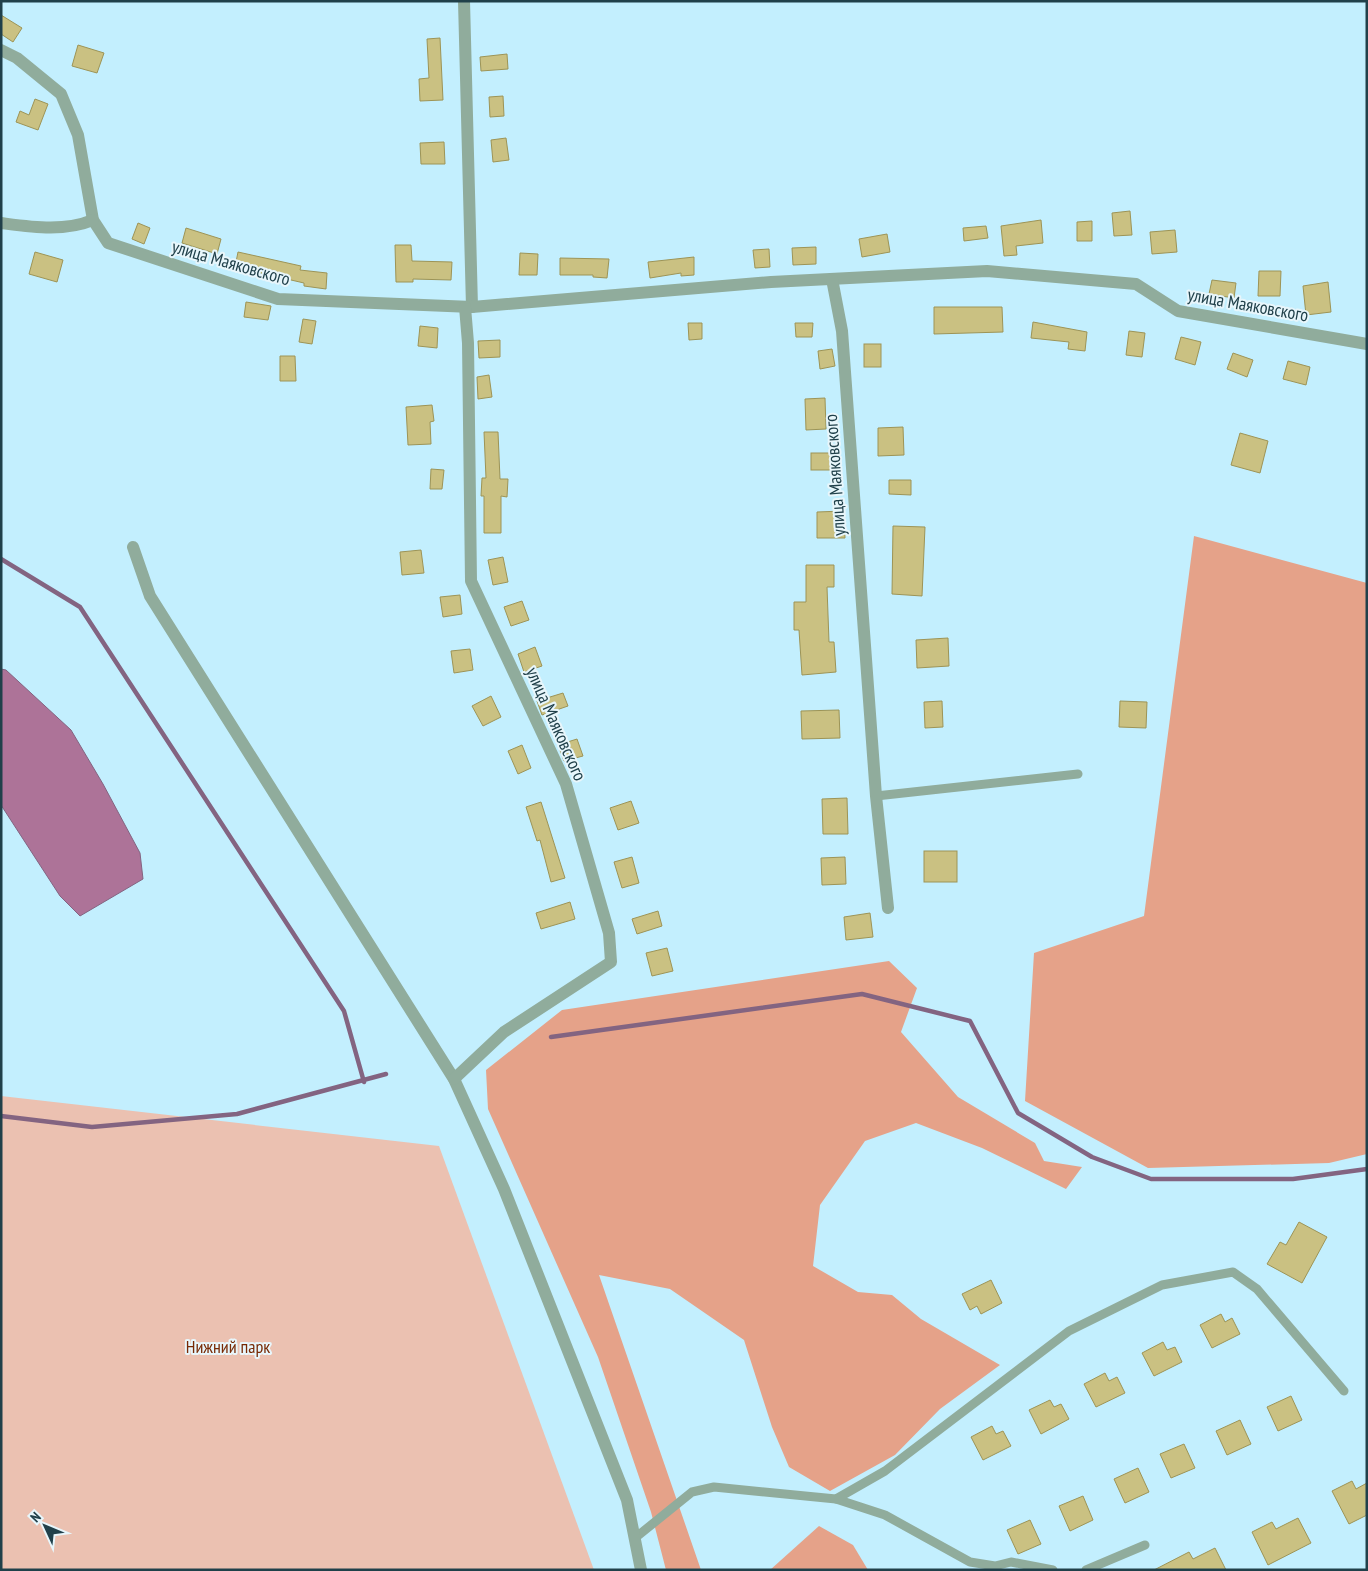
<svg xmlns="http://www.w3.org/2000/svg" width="1368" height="1571" viewBox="0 0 1368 1571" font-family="'PT Sans Narrow',sans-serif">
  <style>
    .green { fill: #ebc1b1 }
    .forest { fill: #e5a289 }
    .water { fill: #ad7398; stroke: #836481 }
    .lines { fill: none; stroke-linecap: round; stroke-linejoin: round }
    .stream { stroke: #836481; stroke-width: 4.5 }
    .building { fill: #cac182; stroke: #9d9456 }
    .lane { stroke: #90ac9c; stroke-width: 9 }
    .street { stroke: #90ac9c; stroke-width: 12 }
    .labels { text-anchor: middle; stroke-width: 4; stroke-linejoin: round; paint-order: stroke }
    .street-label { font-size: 18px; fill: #20404a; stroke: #e8f6fb }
    .park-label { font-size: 18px; fill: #772904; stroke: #e8f6fb }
  </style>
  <rect width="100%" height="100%" fill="#c3effe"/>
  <path class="green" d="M 1,1096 L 439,1146 L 594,1570 L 1,1570 Z"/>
  <g class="forest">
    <path d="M 1194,536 L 1367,583 L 1367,1154 L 1329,1163 L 1148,1168 L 1025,1101 L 1034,953 L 1144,916 Z"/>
    <path d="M 889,961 L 917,988 L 901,1032 L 958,1097 L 1035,1143 L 1044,1161 L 1082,1167 L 1066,1189 L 982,1148 L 916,1123 L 865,1141 L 820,1205 L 813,1266 L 858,1292 L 892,1295 L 921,1319 L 1000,1365 L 940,1409 L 895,1455 L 830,1491 L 789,1467 L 772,1427 L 744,1340 L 670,1289 L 599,1275 L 701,1570 L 666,1570 L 651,1512 L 598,1357 L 488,1109 L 486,1070 L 562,1010 Z"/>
    <path d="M 819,1526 L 853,1545 L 868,1570 L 770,1570 Z"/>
  </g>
  <path class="water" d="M 1,669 L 6,670 L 71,730 L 103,784 L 140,853 L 143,879 L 80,916 L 60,896 L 1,805 Z"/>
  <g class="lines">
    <g class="stream">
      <path d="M 1,559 L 80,607 L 344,1011 L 364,1082"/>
      <path d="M 551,1037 L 862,994 L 970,1021 L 1018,1113 L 1092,1157 L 1151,1179 L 1293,1179 L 1367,1169"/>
      <path d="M 1,1116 L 92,1127 L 237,1114 L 386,1074"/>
    </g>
  </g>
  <g class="building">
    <path d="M 1,15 L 22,28 L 13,42 L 1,34 Z"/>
    <path d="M 440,38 L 443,100 L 420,101 L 419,79 L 429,78 L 427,39 Z"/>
    <path d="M 78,45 L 104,53 L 97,73 L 72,66 Z"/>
    <path d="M 507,54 L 508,69 L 481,71 L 480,57 Z"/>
    <path d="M 503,96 L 504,116 L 490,117 L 489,97 Z"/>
    <path d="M 35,99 L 48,104 L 38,130 L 16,122 L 20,111 L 29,115 Z"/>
    <path d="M 506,138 L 509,160 L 493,162 L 491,140 Z"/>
    <path d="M 444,142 L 445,164 L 421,164 L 420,143 Z"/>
    <path d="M 1130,211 L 1132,235 L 1114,236 L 1112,213 Z"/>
    <path d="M 1041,220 L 1043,243 L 1016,246 L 1017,255 L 1004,256 L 1001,226 Z"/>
    <path d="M 1092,221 L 1092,241 L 1077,241 L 1077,222 Z"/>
    <path d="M 138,223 L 150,228 L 144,244 L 132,239 Z"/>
    <path d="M 986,226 L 988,238 L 964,241 L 963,228 Z"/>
    <path d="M 186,228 L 221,239 L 217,254 L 182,243 Z"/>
    <path d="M 1175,230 L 1177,252 L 1152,254 L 1150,232 Z"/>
    <path d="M 887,234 L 890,252 L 862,257 L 859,239 Z"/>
    <path d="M 395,245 L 411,245 L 412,261 L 452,262 L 451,280 L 413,279 L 413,282 L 396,282 Z"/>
    <path d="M 816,247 L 816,264 L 793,265 L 792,248 Z"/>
    <path d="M 769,249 L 770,267 L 755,268 L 753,250 Z"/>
    <path d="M 35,252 L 63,260 L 57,282 L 29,274 Z"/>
    <path d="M 238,252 L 301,266 L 300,270 L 327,273 L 326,289 L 304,286 L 304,283 L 235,267 Z"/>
    <path d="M 520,253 L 538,254 L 537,275 L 519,275 Z"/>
    <path d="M 694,257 L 694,275 L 681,276 L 681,273 L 650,278 L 648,262 Z"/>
    <path d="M 560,258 L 609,259 L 607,278 L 593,277 L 593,275 L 560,275 Z"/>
    <path d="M 1259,271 L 1281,271 L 1280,296 L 1258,296 Z"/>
    <path d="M 1212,280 L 1236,283 L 1234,298 L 1209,294 Z"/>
    <path d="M 1328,282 L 1331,312 L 1306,315 L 1303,286 Z"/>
    <path d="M 246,302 L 271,306 L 268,320 L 244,317 Z"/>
    <path d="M 934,307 L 1002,307 L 1003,332 L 934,334 Z"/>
    <path d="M 303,319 L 316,321 L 312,344 L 299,342 Z"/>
    <path d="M 1033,322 L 1087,332 L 1085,351 L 1068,349 L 1069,342 L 1031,338 Z"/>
    <path d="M 688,323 L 702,323 L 702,339 L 689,340 Z"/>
    <path d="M 795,323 L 813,323 L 812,337 L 796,337 Z"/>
    <path d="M 420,326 L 438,328 L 437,348 L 418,346 Z"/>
    <path d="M 1129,331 L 1145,333 L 1142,357 L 1126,355 Z"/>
    <path d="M 1181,337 L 1201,342 L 1195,365 L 1175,359 Z"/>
    <path d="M 500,340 L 500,357 L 479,358 L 478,341 Z"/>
    <rect x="864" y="344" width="17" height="23"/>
    <path d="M 832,349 L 835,366 L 820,369 L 818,351 Z"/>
    <path d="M 1233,353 L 1253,360 L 1247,377 L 1227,369 Z"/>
    <path d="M 280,356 L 295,356 L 296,381 L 280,381 Z"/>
    <path d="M 1288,361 L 1310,367 L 1306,385 L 1283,379 Z"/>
    <path d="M 489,375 L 492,397 L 478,399 L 477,377 Z"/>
    <path d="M 825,398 L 826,429 L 806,430 L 805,399 Z"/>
    <path d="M 432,405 L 434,421 L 430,422 L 431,444 L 408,445 L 406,407 Z"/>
    <path d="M 903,427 L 904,455 L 878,456 L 878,428 Z"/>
    <path d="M 484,432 L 498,432 L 500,479 L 508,479 L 507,497 L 501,496 L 501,533 L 484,533 L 484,496 L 481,496 L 482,478 L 486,478 Z"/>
    <path d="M 1240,433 L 1268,441 L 1260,473 L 1231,465 Z"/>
    <rect x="811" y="453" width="27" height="17"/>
    <path d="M 431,469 L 444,470 L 442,489 L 430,489 Z"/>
    <path d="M 889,480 L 911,480 L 911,495 L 889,494 Z"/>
    <path d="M 844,511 L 845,538 L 817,538 L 817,512 Z"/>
    <path d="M 893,526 L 925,527 L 922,596 L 892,594 Z"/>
    <path d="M 421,550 L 424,573 L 402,575 L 400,552 Z"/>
    <path d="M 503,557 L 508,582 L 493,585 L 488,560 Z"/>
    <path d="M 806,565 L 834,565 L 834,587 L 827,587 L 829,642 L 834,642 L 836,672 L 802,675 L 799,630 L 794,630 L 794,602 L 806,602 Z"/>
    <path d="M 460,595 L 462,614 L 443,617 L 440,597 Z"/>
    <path d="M 522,601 L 529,620 L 511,626 L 504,607 Z"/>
    <path d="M 948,638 L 949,666 L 917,668 L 916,640 Z"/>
    <path d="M 535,647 L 542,666 L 524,672 L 518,654 Z"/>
    <path d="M 470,649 L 473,670 L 454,673 L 451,651 Z"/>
    <path d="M 563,693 L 568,706 L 542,715 L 537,701 Z"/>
    <path d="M 491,696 L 501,717 L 483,726 L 472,706 Z"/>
    <path d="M 942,701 L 943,727 L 925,728 L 924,702 Z"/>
    <path d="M 1120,701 L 1147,702 L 1146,728 L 1119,727 Z"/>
    <path d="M 839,710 L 840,738 L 802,739 L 801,711 Z"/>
    <path d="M 577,739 L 583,756 L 564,761 L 558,745 Z"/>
    <path d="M 522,745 L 531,768 L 518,774 L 508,751 Z"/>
    <path d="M 847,798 L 848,834 L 823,834 L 822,799 Z"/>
    <path d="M 631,801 L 639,823 L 618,830 L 610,808 Z"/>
    <path d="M 541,802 L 565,878 L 551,882 L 540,840 L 537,841 L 526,807 Z"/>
    <rect x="924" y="851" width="33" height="31"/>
    <path d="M 632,857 L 639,883 L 622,888 L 614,862 Z"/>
    <path d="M 845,857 L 846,884 L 822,885 L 821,858 Z"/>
    <path d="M 570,902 L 575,919 L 541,929 L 536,913 Z"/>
    <path d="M 658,911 L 662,926 L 637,934 L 632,919 Z"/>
    <path d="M 870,913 L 873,937 L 846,940 L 844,917 Z"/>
    <path d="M 667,948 L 673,971 L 652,976 L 646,953 Z"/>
    <path d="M 1299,1222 L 1327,1237 L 1302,1283 L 1267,1264 L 1280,1242 L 1286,1245 Z"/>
    <path d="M 991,1280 L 1002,1303 L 981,1314 L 977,1306 L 970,1310 L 962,1294 Z"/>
    <path d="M 1221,1314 L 1225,1322 L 1232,1318 L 1240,1334 L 1212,1348 L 1200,1325 Z"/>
    <path d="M 1163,1342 L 1167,1350 L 1175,1347 L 1182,1362 L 1154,1376 L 1142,1353 Z"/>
    <path d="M 1105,1373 L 1109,1381 L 1117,1377 L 1125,1393 L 1096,1407 L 1084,1384 Z"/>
    <path d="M 1291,1396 L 1302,1420 L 1278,1431 L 1267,1407 Z"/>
    <path d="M 1050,1400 L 1054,1407 L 1061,1404 L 1069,1419 L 1041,1434 L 1029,1410 Z"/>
    <path d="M 1240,1420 L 1251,1444 L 1227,1455 L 1216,1431 Z"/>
    <path d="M 992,1426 L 996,1434 L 1003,1431 L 1011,1446 L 983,1460 L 971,1437 Z"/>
    <path d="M 1184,1444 L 1195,1468 L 1171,1478 L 1160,1454 Z"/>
    <path d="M 1138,1468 L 1149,1492 L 1125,1503 L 1114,1479 Z"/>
    <path d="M 1352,1481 L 1356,1489 L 1367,1483 L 1367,1515 L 1349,1524 L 1332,1491 Z"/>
    <path d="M 1083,1496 L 1093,1520 L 1070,1531 L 1059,1506 Z"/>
    <path d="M 1298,1518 L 1311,1543 L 1268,1565 L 1252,1532 L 1272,1522 L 1276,1529 Z"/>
    <path d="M 1030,1520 L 1041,1544 L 1018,1554 L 1007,1530 Z"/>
    <path d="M 1215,1548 L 1226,1570 L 1154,1570 L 1189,1552 L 1193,1559 Z"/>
  </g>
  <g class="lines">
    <g class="lane">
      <path d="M 876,796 L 1078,774"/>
      <path d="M 836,1499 L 885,1515 L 970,1562 L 995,1566 L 1011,1562 L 1053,1570"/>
      <path d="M 635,1538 L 692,1492 L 714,1487 L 836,1499 L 885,1471 L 1069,1331 L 1162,1285 L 1233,1272 L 1257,1289 L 1344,1391"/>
      <path d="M 1086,1570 L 1145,1545"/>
    </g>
    <g class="street">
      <path d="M 464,1 L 472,307"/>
      <path d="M 1,50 L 17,58 L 61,94 L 78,135 L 93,220 L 108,243 L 278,299 L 472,307 L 771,282 L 987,271 L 1136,284 L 1178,311 L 1367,344"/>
      <path d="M 1,223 C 32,227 64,232 93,220"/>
      <path d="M 832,279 L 842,331 L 876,796 L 888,908"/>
      <path d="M 133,547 L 150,596 L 454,1079 L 504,1189 L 627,1500 L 641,1570"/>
      <path d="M 454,1079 L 504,1032 L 611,962 L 609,933 L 566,784 L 471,581 L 468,343 L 465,307"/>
    </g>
  </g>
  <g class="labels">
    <g class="street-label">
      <text transform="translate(231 263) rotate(16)" y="6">улица Маяковского</text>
      <text transform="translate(1248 305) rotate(10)" y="6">улица Маяковского</text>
      <text transform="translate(835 475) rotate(-94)" y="6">улица Маяковского</text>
      <text transform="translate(556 724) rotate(66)" y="6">улица Маяковского</text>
    </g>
    <g class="park-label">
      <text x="228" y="1353">Нижний парк</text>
    </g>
  </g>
  <rect width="1368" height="1571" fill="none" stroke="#20404a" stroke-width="5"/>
  <g transform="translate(45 1526) rotate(314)" stroke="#e8f6fb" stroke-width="4" paint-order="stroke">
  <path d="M0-4L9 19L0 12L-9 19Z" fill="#20404a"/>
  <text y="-8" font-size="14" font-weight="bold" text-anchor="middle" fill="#20404a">N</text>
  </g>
</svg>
